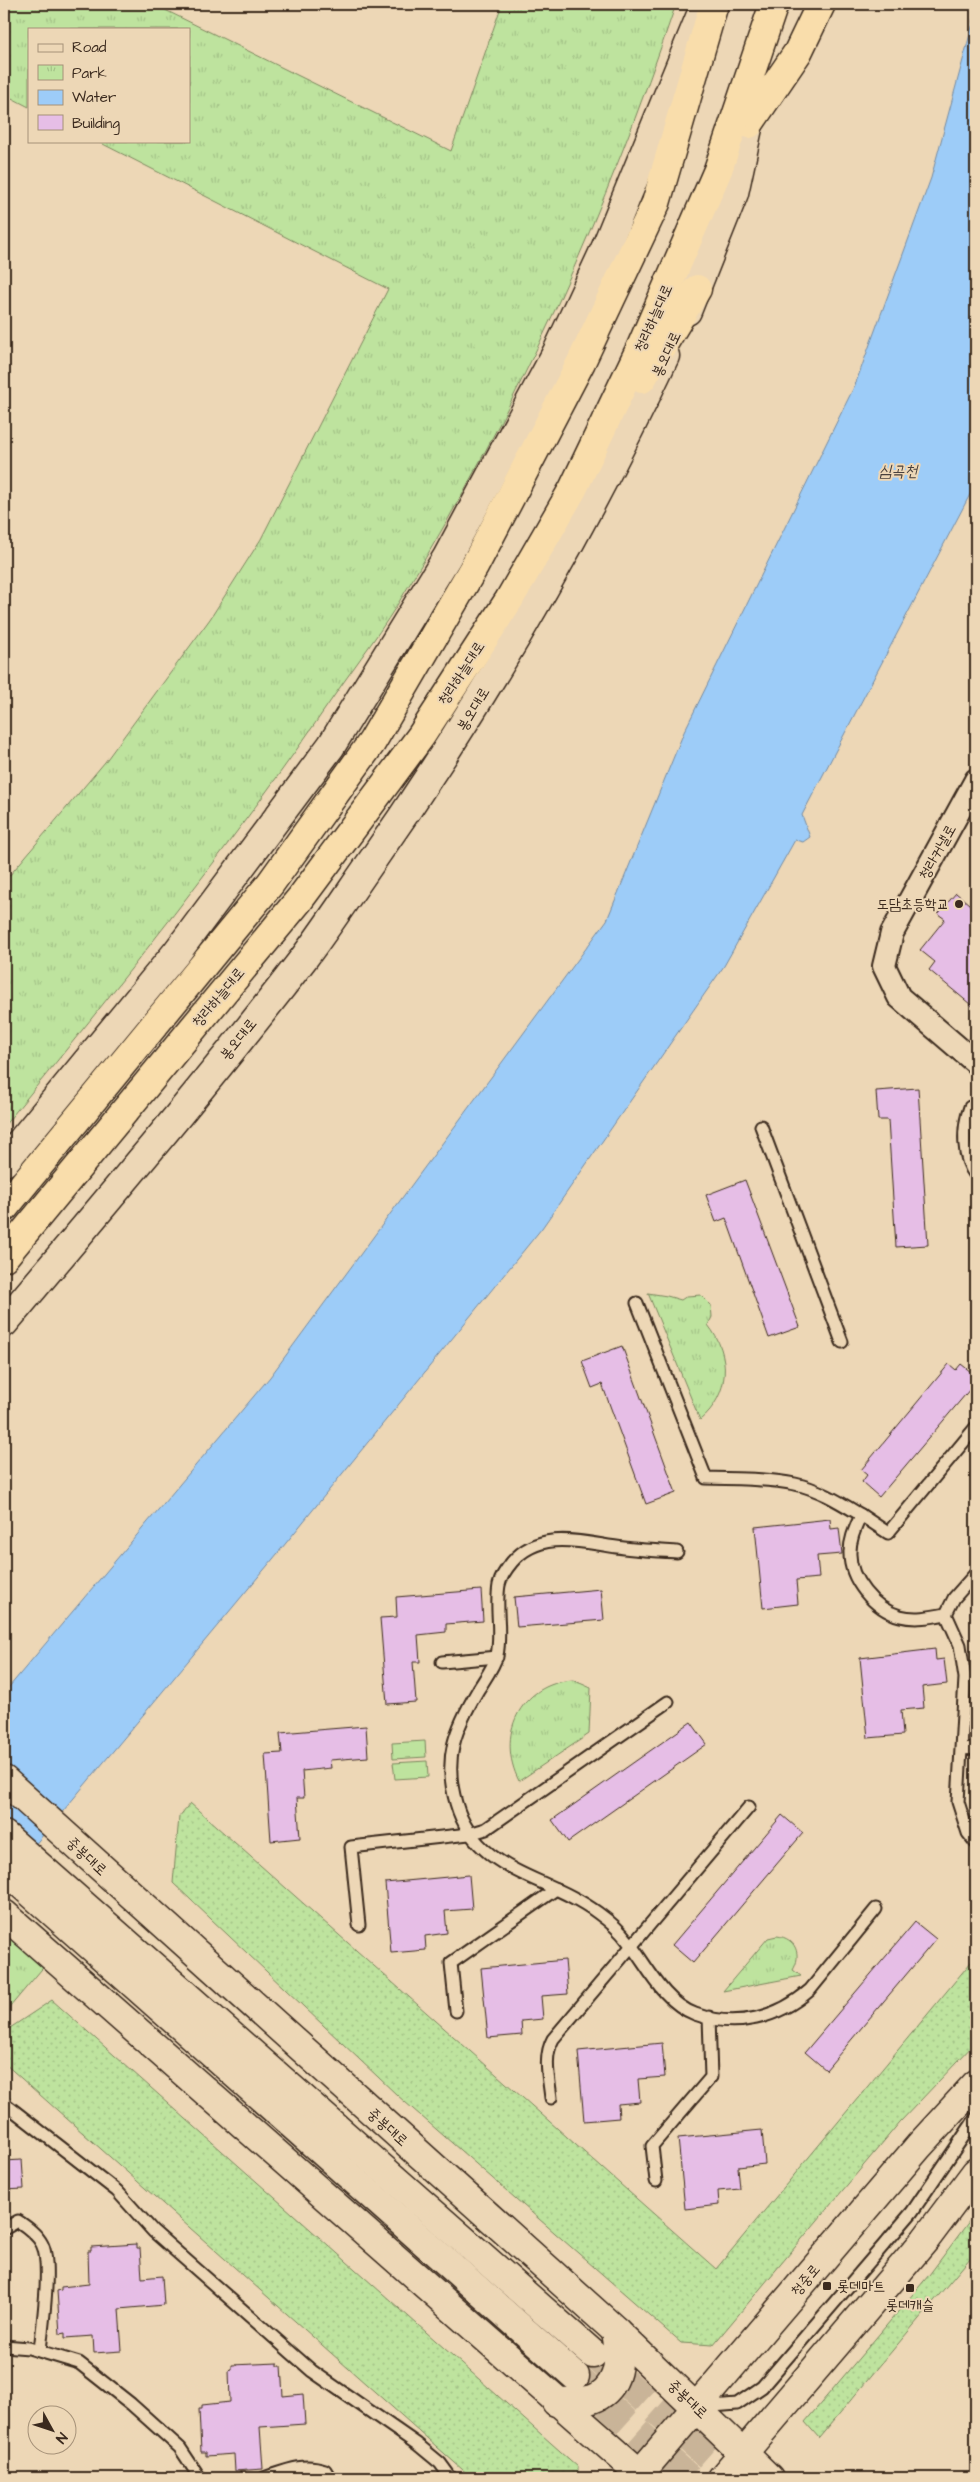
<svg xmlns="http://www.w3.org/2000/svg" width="980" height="2482" viewBox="0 0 980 2482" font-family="'Architects Daughter','Poor Story',sans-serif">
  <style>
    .grass { fill: url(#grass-dots); stroke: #7c865e }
    .park { fill: url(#park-tufts); stroke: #7c865e }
    .pitch { fill: #bee39e; stroke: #7c865e }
    .water { fill: #9dccf8; stroke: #768ba1 }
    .building { fill: #e6bee6; stroke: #3b2a1e }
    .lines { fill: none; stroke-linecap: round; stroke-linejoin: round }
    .secondary-tunnel { stroke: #c9b498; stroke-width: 28; stroke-dasharray: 28 14; stroke-linecap: butt }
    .service-casing { stroke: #3b2a1e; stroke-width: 15 }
    .minor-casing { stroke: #3b2a1e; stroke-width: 26 }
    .tertiary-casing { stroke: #3b2a1e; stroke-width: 31 }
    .secondary-casing { stroke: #3b2a1e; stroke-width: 31 }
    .trunk-casing { stroke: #3b2a1e; stroke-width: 31 }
    .service { stroke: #edd7b6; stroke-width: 11 }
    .minor { stroke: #edd7b6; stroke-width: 22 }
    .tertiary { stroke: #edd7b6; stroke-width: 28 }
    .secondary { stroke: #edd7b6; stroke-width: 28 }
    .trunk { stroke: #f9ddab; stroke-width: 28 }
    .poi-dot { fill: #3b2a1e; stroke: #edd7b6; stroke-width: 2 }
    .labels { text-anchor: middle; stroke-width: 4; stroke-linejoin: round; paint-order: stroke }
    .street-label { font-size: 15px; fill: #3b2a1e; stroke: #edd7b6 }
    .poi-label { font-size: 15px; fill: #3b2a1e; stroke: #edd7b6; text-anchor: end }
    .water-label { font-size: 16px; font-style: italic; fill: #4a423f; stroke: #edd7b6 }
  </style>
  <defs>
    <pattern id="grass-dots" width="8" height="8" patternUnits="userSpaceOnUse" patternTransform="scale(1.25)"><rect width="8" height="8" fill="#bee39e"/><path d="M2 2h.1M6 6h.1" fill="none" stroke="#a4c388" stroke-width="1.8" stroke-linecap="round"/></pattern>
    <pattern id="park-tufts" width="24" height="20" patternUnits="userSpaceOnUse" patternTransform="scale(1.25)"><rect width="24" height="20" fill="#bee39e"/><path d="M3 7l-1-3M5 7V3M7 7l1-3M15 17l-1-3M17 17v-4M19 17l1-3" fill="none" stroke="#a4c388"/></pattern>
  </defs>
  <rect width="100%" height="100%" fill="#edd7b6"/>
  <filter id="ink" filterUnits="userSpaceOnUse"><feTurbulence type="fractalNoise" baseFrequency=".02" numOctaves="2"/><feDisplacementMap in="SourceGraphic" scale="10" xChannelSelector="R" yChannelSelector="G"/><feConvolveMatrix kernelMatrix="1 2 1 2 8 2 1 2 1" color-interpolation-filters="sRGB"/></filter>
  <g filter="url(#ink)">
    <g class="grass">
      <path d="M 190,1803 L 716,2269 L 976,1956 L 976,2042 L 900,2122 L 713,2345 L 681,2343 L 397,2095 L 173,1883 L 179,1817 Z"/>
      <path d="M 52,2000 L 578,2467 L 578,2478 L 472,2478 L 4,2063 L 4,2032 Z"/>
      <path d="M 976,2212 L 976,2251 L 819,2438 L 805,2422 L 929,2275 Z"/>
    </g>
    <g class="park">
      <path d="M 4,4 L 153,4 L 451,151 L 502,4 L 676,4 C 607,208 518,408 405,592 C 384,628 358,661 334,696 C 232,845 119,986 4,1126 L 4,882 L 105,762 L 210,619 L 261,539 L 388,289 L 97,141 L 189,141 L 189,29 L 29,29 L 29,107 L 4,94 Z"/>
      <path d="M 648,1293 L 667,1296 L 681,1300 L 687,1296 L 701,1295 L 711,1305 L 712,1317 L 708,1325 C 732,1355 730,1395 700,1420 Z"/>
      <path d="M 573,1680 L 591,1688 L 589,1734 L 519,1781 C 496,1736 519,1684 573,1680 Z"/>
      <path d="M 4,1922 L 52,1957 L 4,2014 Z"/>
      <path d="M 777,1936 C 796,1938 802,1955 793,1970 L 801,1976 L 723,1991 L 768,1938 Z"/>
    </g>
    <g class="pitch">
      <path d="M 425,1741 L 426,1757 L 393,1759 L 392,1743 Z"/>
      <path d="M 427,1761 L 428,1777 L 395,1779 L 393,1763 Z"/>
    </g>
    <path class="water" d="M 976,12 L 976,483 L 802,815 L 810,837 L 803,842 L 795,840 L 724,966 L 542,1228 L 273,1559 L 4,1882 L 4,1693 L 270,1377 L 607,920 L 684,732 L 855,385 L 931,178 Z"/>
    <g class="building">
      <path d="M 956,893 L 976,910 L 976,1009 L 929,970 L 935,962 L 920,950 L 945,919 L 938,914 Z"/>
      <path d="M 918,1088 L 928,1245 L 896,1247 L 888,1120 L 878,1120 L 876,1091 Z"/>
      <path d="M 745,1180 L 800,1327 L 769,1338 L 726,1218 L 716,1222 L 706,1195 Z"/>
      <path d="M 622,1346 L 676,1493 L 646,1504 L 602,1384 L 592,1388 L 582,1361 Z"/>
      <path d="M 949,1364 L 956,1370 L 961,1364 L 976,1376 L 976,1382 L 879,1497 L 862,1482 L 867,1475 L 861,1470 Z"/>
      <path d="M 830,1519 L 831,1529 L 839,1528 L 842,1554 L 817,1556 L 819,1578 L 796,1580 L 798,1604 L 763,1608 L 755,1527 Z"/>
      <path d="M 601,1589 L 604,1620 L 517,1627 L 514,1597 Z"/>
      <path d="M 481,1590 L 483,1621 L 446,1624 L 446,1632 L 418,1635 L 420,1662 L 413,1662 L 416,1702 L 387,1704 L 380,1618 L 397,1617 L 396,1597 Z"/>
      <path d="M 935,1649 L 936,1660 L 944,1659 L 947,1684 L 922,1687 L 924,1708 L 901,1710 L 903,1735 L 868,1738 L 860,1658 Z"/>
      <path d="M 691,1722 L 707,1744 L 568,1842 L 552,1820 Z"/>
      <path d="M 366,1726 L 368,1757 L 330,1760 L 331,1768 L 302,1771 L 304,1798 L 297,1798 L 300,1838 L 271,1841 L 265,1754 L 282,1753 L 280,1733 Z"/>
      <path d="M 782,1815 L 803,1833 L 693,1963 L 672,1945 Z"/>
      <path d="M 469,1875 L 472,1909 L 445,1911 L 447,1933 L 425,1936 L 426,1950 L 391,1953 L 385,1883 Z"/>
      <path d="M 915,1922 L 936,1939 L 826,2070 L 805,2052 Z"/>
      <path d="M 565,1960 L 568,1994 L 541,1996 L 543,2019 L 521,2021 L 522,2035 L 488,2038 L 481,1968 Z"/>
      <path d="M 662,2043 L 665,2077 L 638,2079 L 640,2102 L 618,2104 L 619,2118 L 584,2121 L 578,2051 Z"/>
      <path d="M 762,2130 L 765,2164 L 738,2167 L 740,2189 L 718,2191 L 719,2205 L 685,2209 L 678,2138 Z"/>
      <path d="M 22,2160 L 24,2189 L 4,2190 L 4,2161 Z"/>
      <path d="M 137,2244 L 137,2248 L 140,2248 L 142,2278 L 162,2276 L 164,2305 L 119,2309 L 122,2351 L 94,2353 L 93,2336 L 65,2338 L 65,2333 L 60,2334 L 57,2291 L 61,2290 L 61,2287 L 89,2284 L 88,2251 L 91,2251 L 91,2247 Z"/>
      <path d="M 278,2363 L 278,2366 L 281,2366 L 283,2396 L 303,2394 L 305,2424 L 260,2427 L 263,2469 L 235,2471 L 234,2454 L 206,2456 L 206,2452 L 201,2452 L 199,2409 L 202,2409 L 202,2405 L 230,2402 L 229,2370 L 232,2369 L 232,2365 Z"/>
    </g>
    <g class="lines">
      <g class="secondary-tunnel">
        <path d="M 593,2354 L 733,2478"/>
        <path d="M 575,2376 L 689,2478"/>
      </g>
      <defs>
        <g id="service">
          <path d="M 970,1107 C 962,1128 962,1158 976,1176"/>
          <path d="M 761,1126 L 842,1342"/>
          <path d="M 637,1303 L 706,1478 C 735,1479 766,1478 795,1484 C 819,1489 841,1503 861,1515 C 856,1527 850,1538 850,1552 C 849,1579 874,1609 900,1616 C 915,1620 931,1617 946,1614 L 960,1645 L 965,1678 L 958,1802 L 968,1833 L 976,1843"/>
          <path d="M 861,1515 L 888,1533 L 976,1427"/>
          <path d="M 677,1552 C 660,1551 642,1550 624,1548 C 586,1544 542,1527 512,1562 C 507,1568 501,1576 499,1585 C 495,1608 502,1632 497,1655 C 494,1667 484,1680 478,1690 C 455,1729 443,1758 456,1803 C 476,1874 548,1875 598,1913 C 609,1921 619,1929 627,1940 C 647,1965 663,2002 695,2014 C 736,2029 778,2018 810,1990 L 876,1909"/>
          <path d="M 946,1614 L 954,1598 L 976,1573"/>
          <path d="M 442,1662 L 497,1657"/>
          <path d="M 962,1749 L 976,1748"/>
          <path d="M 359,1925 L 351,1847 L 469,1834 L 486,1829 L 668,1702"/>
          <path d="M 456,2011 L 451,1963 L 556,1889"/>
          <path d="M 551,2098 C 549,2079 543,2057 553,2039 L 749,1807"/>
          <path d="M 4,2103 L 117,2191 L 153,2231 L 312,2371 L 417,2444 L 440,2463 L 451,2478"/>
          <path d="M 656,2181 L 652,2146 L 711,2077 L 709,2017"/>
          <path d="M 4,2229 L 18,2221 C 27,2227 37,2234 42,2244 C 52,2263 42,2328 40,2351"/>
          <path d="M 4,2346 L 29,2348 L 79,2363 L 131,2404 L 180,2448 L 200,2478"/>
          <path d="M 701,2407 L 737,2404 L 762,2387 L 912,2212 L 976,2118"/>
          <path d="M 264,2478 C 285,2471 303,2462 325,2470 L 330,2478"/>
        </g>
        <path id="minor" d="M 976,780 L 892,933 L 884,966 L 899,997 L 976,1063"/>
        <g id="tertiary">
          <path d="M 687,311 L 734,193 L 754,100"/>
          <path d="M 4,1323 C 105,1203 208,1083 304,958 C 325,930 345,900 365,871 C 480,708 580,536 665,356"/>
          <path d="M 636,2478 L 919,2146 L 976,2084"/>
          <path d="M 722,2478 L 925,2240 L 976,2172"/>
        </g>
        <g id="secondary">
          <path d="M 4,1162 L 177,952 L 331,746 L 447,557 L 558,350 L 605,249 L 700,17"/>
          <path d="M 4,1780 L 616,2331 L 769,2478"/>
          <path d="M 4,1835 L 593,2354"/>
          <path d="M 4,1869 L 575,2376"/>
          <path d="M 4,1914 L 645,2478"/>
          <path d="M 556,2402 C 570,2401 588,2403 599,2396 C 622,2382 620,2354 616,2331"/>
        </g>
        <g id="trunk">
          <path d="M 749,124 L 798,52 L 821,4"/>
          <path d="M 642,379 L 697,289"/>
          <path d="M 4,1208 L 270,884 L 372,742 L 474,567 L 581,362 L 656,203 L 714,4"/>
          <path d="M 4,1257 L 300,899 L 421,736 L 509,600 L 573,489 L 641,347 L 718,170 L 774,4"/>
        </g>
      </defs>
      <use href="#service" class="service-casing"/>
      <use href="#minor" class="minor-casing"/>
      <use href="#tertiary" class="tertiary-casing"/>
      <use href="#secondary" class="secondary-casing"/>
      <use href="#trunk" class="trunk-casing"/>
      <use href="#service" class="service"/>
      <use href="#minor" class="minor"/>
      <use href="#tertiary" class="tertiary"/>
      <use href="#secondary" class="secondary"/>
      <use href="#trunk" class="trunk"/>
    </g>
  </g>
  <g class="poi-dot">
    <circle cx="959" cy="904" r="5"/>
    <rect x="822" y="2281" width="10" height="10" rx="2.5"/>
    <rect x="905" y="2283" width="10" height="10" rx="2.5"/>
  </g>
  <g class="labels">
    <g class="street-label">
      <text transform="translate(653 318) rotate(-66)" y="5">청라하늘대로</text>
      <text transform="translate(666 354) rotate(-65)" y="5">봉오대로</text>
      <text transform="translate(461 673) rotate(-57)" y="5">청라하늘대로</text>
      <text transform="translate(473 709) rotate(-59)" y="5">봉오대로</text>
      <text transform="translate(937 852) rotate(-61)" y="5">청라커낼로</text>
      <text transform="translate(218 997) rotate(-50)" y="5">청라하늘대로</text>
      <text transform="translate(238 1039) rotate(-51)" y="5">봉오대로</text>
      <text transform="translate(87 1856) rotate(43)" y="5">중봉대로</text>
      <text transform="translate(388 2127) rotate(42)" y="5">중봉대로</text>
      <text transform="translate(805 2280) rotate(-50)" y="5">청중로</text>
      <text transform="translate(688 2399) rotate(44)" y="5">중봉대로</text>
    </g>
    <g class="poi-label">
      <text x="949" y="909">도담초등학교</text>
      <text x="837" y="2291" text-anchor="start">롯데마트</text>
      <text x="910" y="2310" text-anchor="middle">롯데캐슬</text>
    </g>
    <g class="water-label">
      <text x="898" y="476">심곡천</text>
    </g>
  </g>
  <rect width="980" height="2482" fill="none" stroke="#edd7b6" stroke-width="20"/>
  <rect x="10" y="10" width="960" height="2462" fill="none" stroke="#3b2a1e" stroke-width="2" filter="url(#ink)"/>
  <rect x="28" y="28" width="162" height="115" fill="#edd7b6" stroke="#a69279"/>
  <rect x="38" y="44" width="25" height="8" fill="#edd7b6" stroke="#a69279"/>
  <text x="72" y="52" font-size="15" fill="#3b2a1e">Road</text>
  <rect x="38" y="65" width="25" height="15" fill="url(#park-tufts)" stroke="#a69279"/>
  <text x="72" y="78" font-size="15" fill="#3b2a1e">Park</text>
  <rect x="38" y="90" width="25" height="15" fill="#9dccf8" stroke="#a69279"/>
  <text x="72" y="102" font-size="15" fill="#3b2a1e">Water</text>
  <rect x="38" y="115" width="25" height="15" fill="#e6bee6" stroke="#a69279"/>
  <text x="72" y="128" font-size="15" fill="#3b2a1e">Building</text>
  <g transform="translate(52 2430) rotate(130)"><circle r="24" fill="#edd7b6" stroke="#a69279"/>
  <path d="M0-4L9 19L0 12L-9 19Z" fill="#3b2a1e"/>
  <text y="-8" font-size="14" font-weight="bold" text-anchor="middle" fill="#3b2a1e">N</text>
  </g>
</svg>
